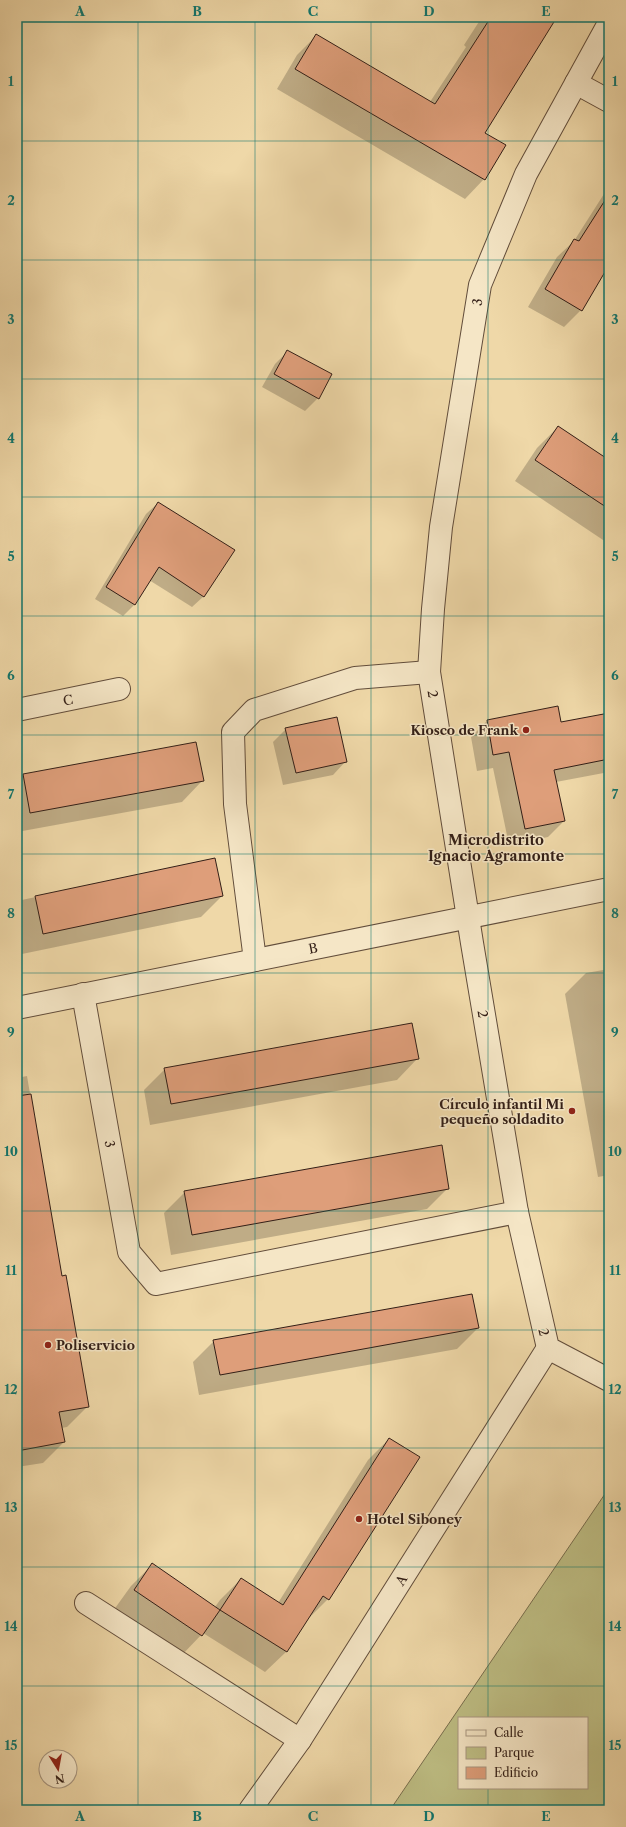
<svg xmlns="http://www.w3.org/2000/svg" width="626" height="1827" viewBox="0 0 626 1827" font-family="'Libre Caslon Text',serif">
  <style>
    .green { fill: #bebe84; stroke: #786e4e; fill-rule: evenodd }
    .shadow { fill: #0003 }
    .building { fill: #de9e7a; stroke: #331f17 }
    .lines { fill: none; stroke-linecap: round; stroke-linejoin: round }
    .minor-casing { stroke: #624d3b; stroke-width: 24 }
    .minor { stroke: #f5e6c6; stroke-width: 22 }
    .grid { fill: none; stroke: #0f766e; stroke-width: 1; stroke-opacity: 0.55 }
    .poi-dot { fill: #8f2418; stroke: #f5e6c6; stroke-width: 1.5 }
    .labels { text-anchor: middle; stroke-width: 3; stroke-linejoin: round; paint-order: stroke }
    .street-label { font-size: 13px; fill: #331f17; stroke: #f5e6c6 }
    .poi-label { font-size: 13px; font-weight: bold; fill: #331f17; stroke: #f5e6c6; text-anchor: end }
    .neighbourhood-label { font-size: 14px; font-weight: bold; fill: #331f17; stroke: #f5e6c6 }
    .neatline { fill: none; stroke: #0f766e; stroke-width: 1.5 }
    .grid-label { font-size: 13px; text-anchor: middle; font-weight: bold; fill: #0f766e }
  </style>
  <rect width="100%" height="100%" fill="#efd8a8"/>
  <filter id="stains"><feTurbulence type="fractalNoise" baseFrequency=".005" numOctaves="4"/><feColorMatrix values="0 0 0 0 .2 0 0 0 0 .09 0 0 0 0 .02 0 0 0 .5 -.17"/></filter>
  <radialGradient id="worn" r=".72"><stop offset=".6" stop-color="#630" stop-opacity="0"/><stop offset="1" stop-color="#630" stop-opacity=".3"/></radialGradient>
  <path class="green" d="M 609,1488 L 609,1810 L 390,1810 ZM 459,1718 L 587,1718 L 587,1788 L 459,1788 Z"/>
  <g class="shadow">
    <path d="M 482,17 L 556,17 L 515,84 L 483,133 L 484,179 L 465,199 L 277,89 L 297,55 L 317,35 L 430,102 L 466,47 L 464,45 Z"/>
    <path d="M 609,186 L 609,263 L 581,310 L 564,327 L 528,307 L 557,257 L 574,241 Z"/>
    <path d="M 288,351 L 330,375 L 318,398 L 305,411 L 262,387 L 275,364 Z"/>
    <path d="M 558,427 L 609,462 L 609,544 L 515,481 L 537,448 Z"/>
    <path d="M 158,503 L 204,596 L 192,607 L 149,580 L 134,605 L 123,616 L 95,599 L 146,514 Z"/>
    <path d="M 557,707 L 560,723 L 609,714 L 609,772 L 556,782 L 564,821 L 548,837 L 509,845 L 493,768 L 477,771 L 471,737 L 487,721 Z"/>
    <path d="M 286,729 L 345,762 L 333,775 L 283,785 L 273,742 Z"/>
    <path d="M 196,743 L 202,781 L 182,802 L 17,832 L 17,776 Z"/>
    <path d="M 214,859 L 222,896 L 201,917 L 22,954 L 21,949 L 17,950 L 17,901 Z"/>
    <path d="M 609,969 L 609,1175 L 598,1177 L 565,994 L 586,973 Z"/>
    <path d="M 417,1059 L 397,1080 L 150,1125 L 144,1090 L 165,1069 Z"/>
    <path d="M 27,1076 L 61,1277 L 88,1406 L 67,1427 L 61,1428 L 64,1442 L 43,1463 L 17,1467 L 17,1078 Z"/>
    <path d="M 448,1188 L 427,1209 L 171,1255 L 164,1213 L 185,1192 Z"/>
    <path d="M 478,1328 L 457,1349 L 199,1395 L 193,1362 L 214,1341 Z"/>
    <path d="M 389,1439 L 328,1599 L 307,1620 L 286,1652 L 265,1672 L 203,1633 L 181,1656 L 113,1611 L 131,1586 L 152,1565 L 215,1607 L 220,1600 L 241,1579 L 278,1603 L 368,1460 Z"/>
  </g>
  <g class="building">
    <path d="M 491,17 L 557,17 L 485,133 L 506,145 L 485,180 L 295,69 L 316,34 L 435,104 Z"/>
    <path d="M 609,194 L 609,265 L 582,311 L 545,289 L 574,239 L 579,241 Z"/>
    <path d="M 287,350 L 332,374 L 319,399 L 274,374 Z"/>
    <path d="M 558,426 L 609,460 L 609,509 L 535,460 Z"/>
    <path d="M 158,502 L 235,550 L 204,597 L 159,567 L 135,605 L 106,587 Z"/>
    <path d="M 558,706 L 561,722 L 609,713 L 609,759 L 554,770 L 565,821 L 525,829 L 509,752 L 493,755 L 487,720 Z"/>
    <path d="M 337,717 L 347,762 L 296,773 L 285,728 Z"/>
    <path d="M 196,742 L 204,781 L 30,813 L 23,774 Z"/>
    <path d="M 215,858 L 223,896 L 43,934 L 35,896 Z"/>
    <path d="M 412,1023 L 419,1059 L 171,1104 L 164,1068 Z"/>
    <path d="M 31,1094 L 62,1276 L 66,1275 L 89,1407 L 59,1412 L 65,1442 L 17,1451 L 17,1096 Z"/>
    <path d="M 442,1145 L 449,1189 L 192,1235 L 184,1191 Z"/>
    <path d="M 472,1294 L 479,1328 L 220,1375 L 213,1340 Z"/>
    <path d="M 389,1438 L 420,1457 L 329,1600 L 323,1596 L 287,1652 L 220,1610 L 241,1578 L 283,1605 Z"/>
    <path d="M 152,1563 L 220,1610 L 202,1636 L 134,1590 Z"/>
  </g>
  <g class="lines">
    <defs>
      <g id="minor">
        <path d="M 609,23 L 526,174 L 480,285 L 441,527 L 433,609 L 429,672 L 472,943 L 517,1212 L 548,1348 L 609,1380"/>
        <path d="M 576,83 L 609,101"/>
        <path d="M 17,710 L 119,689"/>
        <path d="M 255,960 L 235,804 L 233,732 L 254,710 L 355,678 L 429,672"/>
        <path d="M 83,994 L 129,1252 L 156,1284 L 517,1212"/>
        <path d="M 17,1008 L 609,889"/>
        <path d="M 86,1603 L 300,1740"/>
        <path d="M 250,1810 L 300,1740 L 548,1348"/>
      </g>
    </defs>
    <use href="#minor" class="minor-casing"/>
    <use href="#minor" class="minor"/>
  </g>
  <path class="grid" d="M 138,17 L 138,1810M 255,17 L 255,1810M 371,17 L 371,1810M 488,17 L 488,1718M 17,141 L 609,141M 17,260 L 609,260M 17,379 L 609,379M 17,497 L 609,497M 17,616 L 609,616M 17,735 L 609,735M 17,854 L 609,854M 17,973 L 609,973M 17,1092 L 609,1092M 17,1211 L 609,1211M 17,1330 L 609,1330M 17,1448 L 609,1448M 17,1567 L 609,1567M 17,1686 L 609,1686M 488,1788 L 488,1810"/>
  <g class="poi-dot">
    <circle cx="526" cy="730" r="4"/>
    <circle cx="572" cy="1111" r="4"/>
    <circle cx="48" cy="1345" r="4"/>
    <circle cx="359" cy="1519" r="4"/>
  </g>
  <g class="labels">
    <g class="street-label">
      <text transform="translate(477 302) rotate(-81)" y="5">3</text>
      <text transform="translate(433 694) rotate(81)" y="5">2</text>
      <text transform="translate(68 700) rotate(-11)" y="5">C</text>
      <text transform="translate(313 948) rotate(-11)" y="5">B</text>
      <text transform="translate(483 1014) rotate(81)" y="5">2</text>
      <text transform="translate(110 1144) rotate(80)" y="5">3</text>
      <text transform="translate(544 1332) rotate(77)" y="5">2</text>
      <text transform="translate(401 1580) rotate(-58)" y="5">A</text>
    </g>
    <g class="poi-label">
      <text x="518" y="735">Kiosco de Frank</text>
      <text x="564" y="1109">Círculo infantil Mi<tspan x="564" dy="15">pequeño soldadito</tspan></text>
      <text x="56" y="1350" text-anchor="start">Poliservicio</text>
      <text x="367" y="1524" text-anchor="start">Hotel Siboney</text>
    </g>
    <g class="neighbourhood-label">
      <text x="496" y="845">Microdistrito<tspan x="496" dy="16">Ignacio Agramonte</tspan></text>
    </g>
  </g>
  <rect width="626" height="1827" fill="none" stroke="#efd8a8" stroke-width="44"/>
  <rect x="458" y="1717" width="130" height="72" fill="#f5e6c6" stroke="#a79680"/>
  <rect x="466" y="1730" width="20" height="6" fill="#f5e6c6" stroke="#a79680"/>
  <text x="494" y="1737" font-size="12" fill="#331f17">Calle</text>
  <rect x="466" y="1747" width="20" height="12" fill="#bebe84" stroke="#a79680"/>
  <text x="494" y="1757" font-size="12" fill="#331f17">Parque</text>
  <rect x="466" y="1767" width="20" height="12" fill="#de9e7a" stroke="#a79680"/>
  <text x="494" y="1777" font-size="12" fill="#331f17">Edificio</text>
  <g transform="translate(58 1769) rotate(169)"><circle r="19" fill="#f5e6c6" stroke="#a79680"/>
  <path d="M0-3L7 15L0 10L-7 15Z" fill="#8f2418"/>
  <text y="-6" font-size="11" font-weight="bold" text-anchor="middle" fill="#331f17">N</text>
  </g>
  <rect x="22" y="22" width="582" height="1783" class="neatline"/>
  <g class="grid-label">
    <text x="80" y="16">A</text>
    <text x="197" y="16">B</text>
    <text x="313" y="16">C</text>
    <text x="429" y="16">D</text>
    <text x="546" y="16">E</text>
    <text x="11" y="86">1</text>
    <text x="615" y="86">1</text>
    <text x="11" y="205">2</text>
    <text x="615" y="205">2</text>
    <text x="11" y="324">3</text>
    <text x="615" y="324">3</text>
    <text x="11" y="443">4</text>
    <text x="615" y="443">4</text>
    <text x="11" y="561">5</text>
    <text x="615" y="561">5</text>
    <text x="11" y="680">6</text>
    <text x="615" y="680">6</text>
    <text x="11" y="799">7</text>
    <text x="615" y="799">7</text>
    <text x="11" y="918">8</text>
    <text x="615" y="918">8</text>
    <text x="11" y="1037">9</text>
    <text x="615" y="1037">9</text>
    <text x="11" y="1156">10</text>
    <text x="615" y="1156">10</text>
    <text x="11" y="1275">11</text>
    <text x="615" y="1275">11</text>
    <text x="11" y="1394">12</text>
    <text x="615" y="1394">12</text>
    <text x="11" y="1512">13</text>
    <text x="615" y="1512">13</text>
    <text x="11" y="1631">14</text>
    <text x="615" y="1631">14</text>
    <text x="11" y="1750">15</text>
    <text x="615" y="1750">15</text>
    <text x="80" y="1821">A</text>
    <text x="197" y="1821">B</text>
    <text x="313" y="1821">C</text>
    <text x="429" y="1821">D</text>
    <text x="546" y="1821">E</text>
  </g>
  <rect width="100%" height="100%" filter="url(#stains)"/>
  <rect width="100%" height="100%" fill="url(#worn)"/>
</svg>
